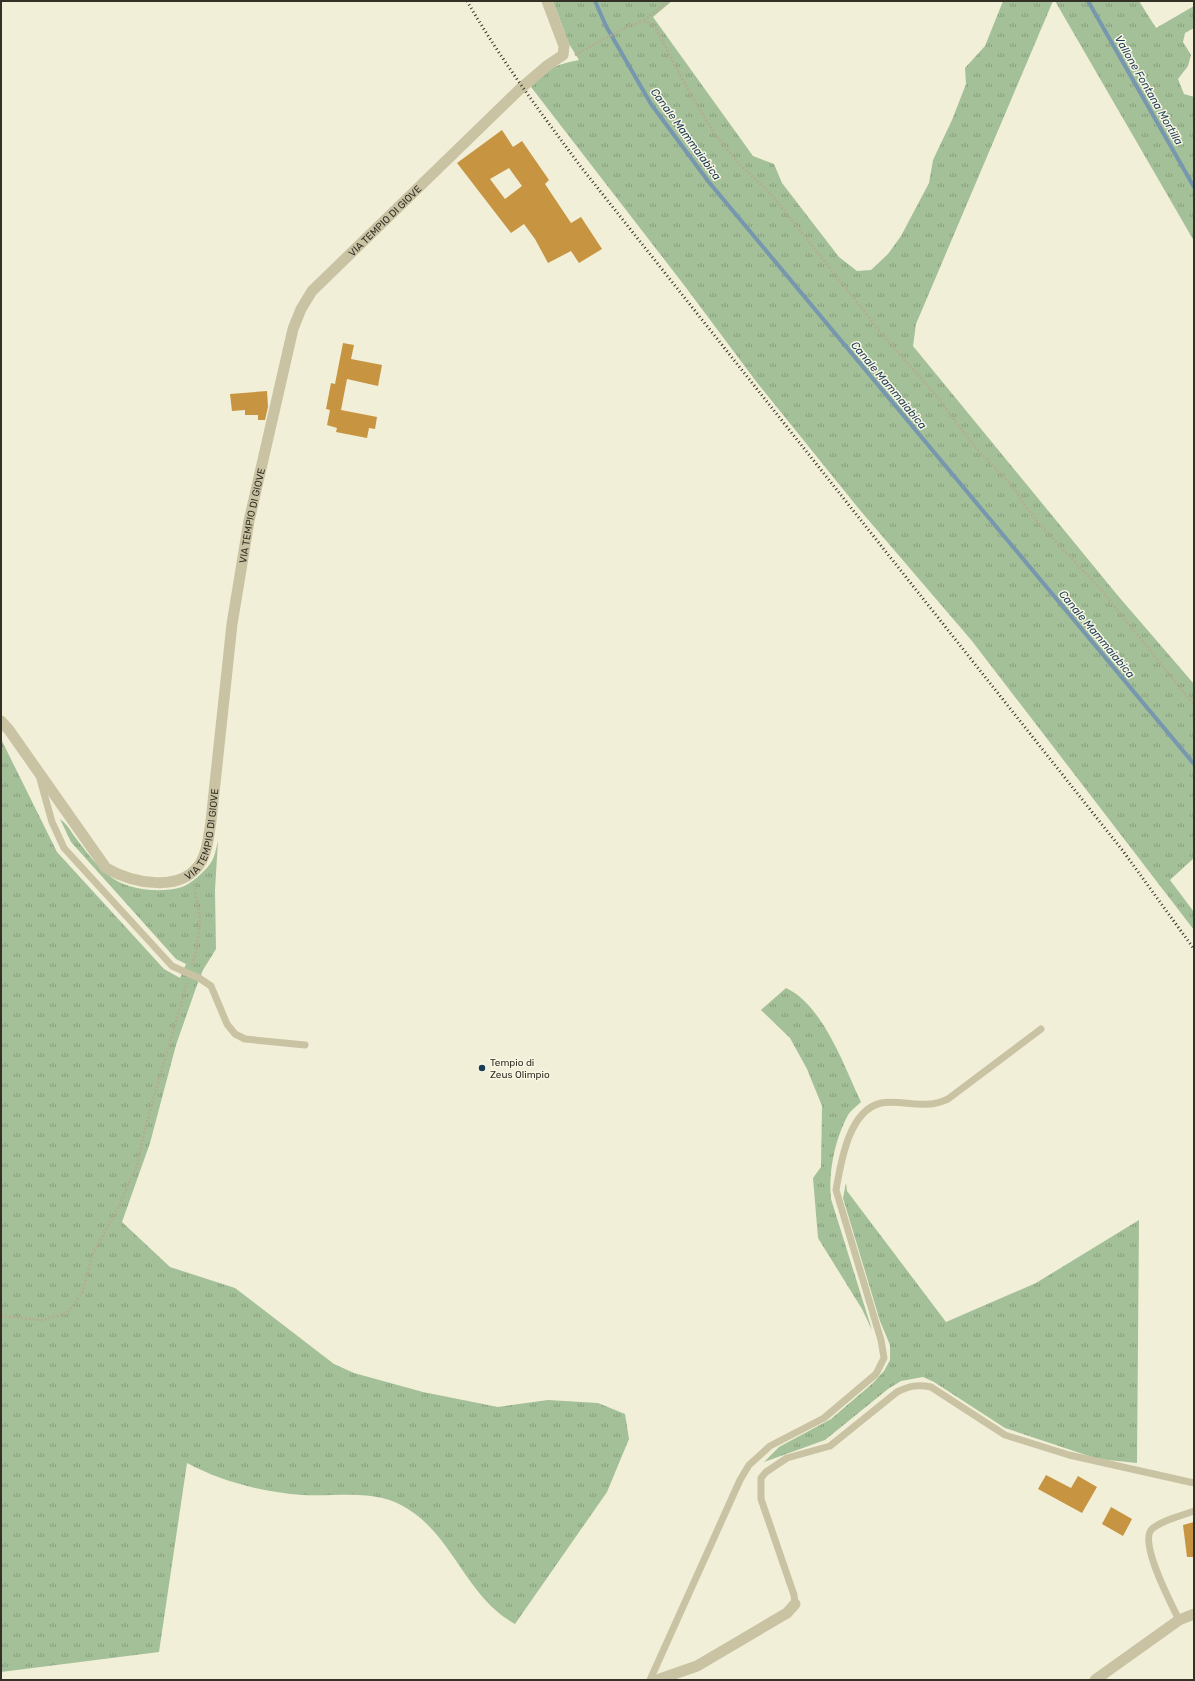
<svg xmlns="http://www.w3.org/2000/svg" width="1195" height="1681" viewBox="0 0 1195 1681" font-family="Rubik,sans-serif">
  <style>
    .grass { fill: url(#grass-tufts) }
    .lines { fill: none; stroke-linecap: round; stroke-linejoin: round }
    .stream { stroke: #7797ae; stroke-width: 4 }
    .building { fill: #c79441; fill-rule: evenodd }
    .path { stroke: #b5ad8f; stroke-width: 2.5; stroke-dasharray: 2 2; stroke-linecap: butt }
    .service { stroke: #c9c3a4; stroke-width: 7 }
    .minor { stroke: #c9c3a4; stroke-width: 11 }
    .rail { stroke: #343026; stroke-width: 3; stroke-dasharray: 1 3; stroke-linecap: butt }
    .service-bridge { stroke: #c9c3a4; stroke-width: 7 }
    .poi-dot { fill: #1b3c56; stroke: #f9f7e4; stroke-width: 1.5 }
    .labels { text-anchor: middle; stroke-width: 3; stroke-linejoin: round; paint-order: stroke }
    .street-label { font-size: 10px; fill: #343026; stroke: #f9f7e4 }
    .poi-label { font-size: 10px; fill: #343026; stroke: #f9f7e4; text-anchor: start }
    .water-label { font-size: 11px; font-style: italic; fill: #1b3c56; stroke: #f9f7e4 }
  </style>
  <defs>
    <pattern id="grass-tufts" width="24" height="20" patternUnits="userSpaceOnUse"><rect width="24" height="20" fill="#a4c098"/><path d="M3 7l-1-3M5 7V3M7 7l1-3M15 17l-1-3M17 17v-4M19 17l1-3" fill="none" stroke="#869c7c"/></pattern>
  </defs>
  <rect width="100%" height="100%" fill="#f1efd8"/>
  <g class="grass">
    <path d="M 553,1 L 672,1 L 653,17 L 753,156 L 774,164 L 782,183 L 839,257 L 857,271 L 871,270 L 888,254 L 901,236 L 929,183 L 933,160 L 952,120 L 966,84 L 965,68 L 985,46 L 1003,1 L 1053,1 L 916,324 L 913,346 L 1119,597 L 1194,684 L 1194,858 L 1170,880 L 1194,912 L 1194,930 L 972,641 L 859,509 L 755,380 L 684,285 L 531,87 C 548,68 554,65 579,60 L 569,44 Z"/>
    <path d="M 1055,1 L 1139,1 L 1156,28 L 1194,6 L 1194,28 L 1185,33 L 1183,42 L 1191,55 L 1188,66 L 1178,79 L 1184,94 L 1194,97 L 1194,241 Z"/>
    <path d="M 1,739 L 57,852 L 164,969 L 180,978 L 186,964 L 176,959 L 71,842 L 60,819 C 67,824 70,830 75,837 C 85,850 95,864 107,874 C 125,890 159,894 182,887 C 191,884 204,872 210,864 C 215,858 216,848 218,841 L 215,890 L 216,949 L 203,970 L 197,985 L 176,1045 L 150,1143 L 122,1222 L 170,1267 L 235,1288 L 334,1364 L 354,1373 L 423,1392 L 498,1407 L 548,1400 L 598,1403 L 625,1414 L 629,1439 L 607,1492 L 515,1624 C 465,1597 452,1531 401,1505 C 371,1489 335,1497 303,1495 C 262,1492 223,1482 187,1463 L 159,1652 L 1,1672 Z"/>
    <path d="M 786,988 C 823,1005 844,1066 861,1102 C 857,1106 851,1110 848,1115 C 835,1139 828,1172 831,1199 L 872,1330 L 862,1309 L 818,1238 L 813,1178 L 821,1167 L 822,1106 L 807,1069 L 790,1038 L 761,1010 Z"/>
    <path d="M 846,1183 L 847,1191 L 946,1322 L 1036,1283 L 1139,1220 L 1137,1463 L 1098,1459 L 1005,1428 L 934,1382 L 923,1377 L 901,1381 L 888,1389 L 825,1440 L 764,1462 L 779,1447 L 831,1419 L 873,1383 L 884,1371 L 890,1360 L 890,1345 L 880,1321 L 843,1198 Z"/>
  </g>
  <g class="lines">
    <g class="stream">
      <path d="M 595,1 L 606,26 L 651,104 L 708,181 L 1194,764"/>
      <path d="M 1088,1 L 1194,187"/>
    </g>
  </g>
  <g class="building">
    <path d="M 502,130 L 513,147 L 522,141 L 549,180 L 545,184 L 571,223 L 581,217 L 602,249 L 579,263 L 571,251 L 548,263 L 535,239 L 524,224 L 511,233 L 457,163 ZM 509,168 L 522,186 L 505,199 L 490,179 Z"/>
    <path d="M 343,343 L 354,345 L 351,359 L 382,365 L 378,386 L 347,379 L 341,410 L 377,417 L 375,429 L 369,428 L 367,438 L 336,432 L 337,428 L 327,425 L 330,410 L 326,409 L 331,383 L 335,384 Z"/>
    <path d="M 267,391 L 268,407 L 265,420 L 258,420 L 258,415 L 245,415 L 245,410 L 232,411 L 230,394 Z"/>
    <path d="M 1046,1475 L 1071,1488 L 1078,1476 L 1097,1487 L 1082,1513 L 1038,1489 Z"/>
    <path d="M 1111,1507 L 1132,1519 L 1123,1536 L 1102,1524 Z"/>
    <path d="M 1194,1522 L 1194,1557 L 1187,1557 L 1183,1525 Z"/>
  </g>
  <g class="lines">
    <g class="path">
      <path d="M 644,21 L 667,1"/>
      <path d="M 575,55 L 626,27 L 644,21 L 654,25 L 688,90 L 712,130 L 739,164 L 771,194 L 887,340 L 934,393 L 975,447 L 1013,487 L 1026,507 L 1041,526 L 1097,585 L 1194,705"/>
      <path d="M 192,965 L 197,948 L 200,917 L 194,885"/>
      <path d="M 1,1316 L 42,1320 L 67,1313 L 82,1293 L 93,1254 L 119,1206 L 137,1165 L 145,1128 L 187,983"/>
    </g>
    <g class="service">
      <path d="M 40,779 L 52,822 L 64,848 L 172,966 L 183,971"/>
      <path d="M 199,978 L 211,986 L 227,1024 L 235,1034 L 245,1039 L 305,1045"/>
      <path d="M 795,1604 L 794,1595 L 761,1499 L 761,1478 L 766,1472 L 787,1458 L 830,1446 L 897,1392 C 909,1386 918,1384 931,1387 L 1005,1435 L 1069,1455 L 1194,1483"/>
      <path d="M 1179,1620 C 1172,1605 1138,1542 1152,1529 C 1162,1520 1181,1516 1194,1511"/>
      <path d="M 650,1680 L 740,1480 L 749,1465 L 770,1446 L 824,1418 L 876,1374 L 884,1358 L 881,1340 L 836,1190 C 841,1163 848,1111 881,1103 C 897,1100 914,1106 930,1104 C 936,1104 943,1101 948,1099 L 1041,1029"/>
    </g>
    <g class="minor">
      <path id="s1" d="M 1,721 L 9,730 L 106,868 C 132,883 182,894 201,862 C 208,850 209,834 211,821 L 232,624 L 249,521 L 293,329 L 301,309 L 312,291 L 521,88 L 548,65 L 563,55 L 564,46 L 547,1"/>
      <path d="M 657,1680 L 697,1666 L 787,1613 L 795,1604"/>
      <path d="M 1095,1680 L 1179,1620 L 1194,1614"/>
    </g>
    <path class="rail" d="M 467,1 C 501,60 541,113 581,167 L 1123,851 L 1194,949"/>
    <path class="service-bridge" d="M 183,971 L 199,978"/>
  </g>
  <circle class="poi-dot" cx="482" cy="1068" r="4"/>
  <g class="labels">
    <g class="street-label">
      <text dy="4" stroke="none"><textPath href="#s1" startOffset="971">VIA TEMPIO DI GIOVE</textPath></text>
      <text dy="4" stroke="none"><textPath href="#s1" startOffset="636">VIA TEMPIO DI GIOVE</textPath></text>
      <text dy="4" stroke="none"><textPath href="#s1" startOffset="312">VIA TEMPIO DI GIOVE</textPath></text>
    </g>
    <g class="poi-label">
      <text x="490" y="1066">Tempio di<tspan x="490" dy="12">Zeus Olimpio</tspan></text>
    </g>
    <g class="water-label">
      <text transform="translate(1149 90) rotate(60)" y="4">Vallone Fontana Mortilla</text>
      <text transform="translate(686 134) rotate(54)" y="4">Canale Mammaiabica</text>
      <text transform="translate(889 385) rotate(50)" y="4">Canale Mammaiabica</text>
      <text transform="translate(1097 634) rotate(50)" y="4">Canale Mammaiabica</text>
    </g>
  </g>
  <rect width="1195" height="1681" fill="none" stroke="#343026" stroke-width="4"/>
</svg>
